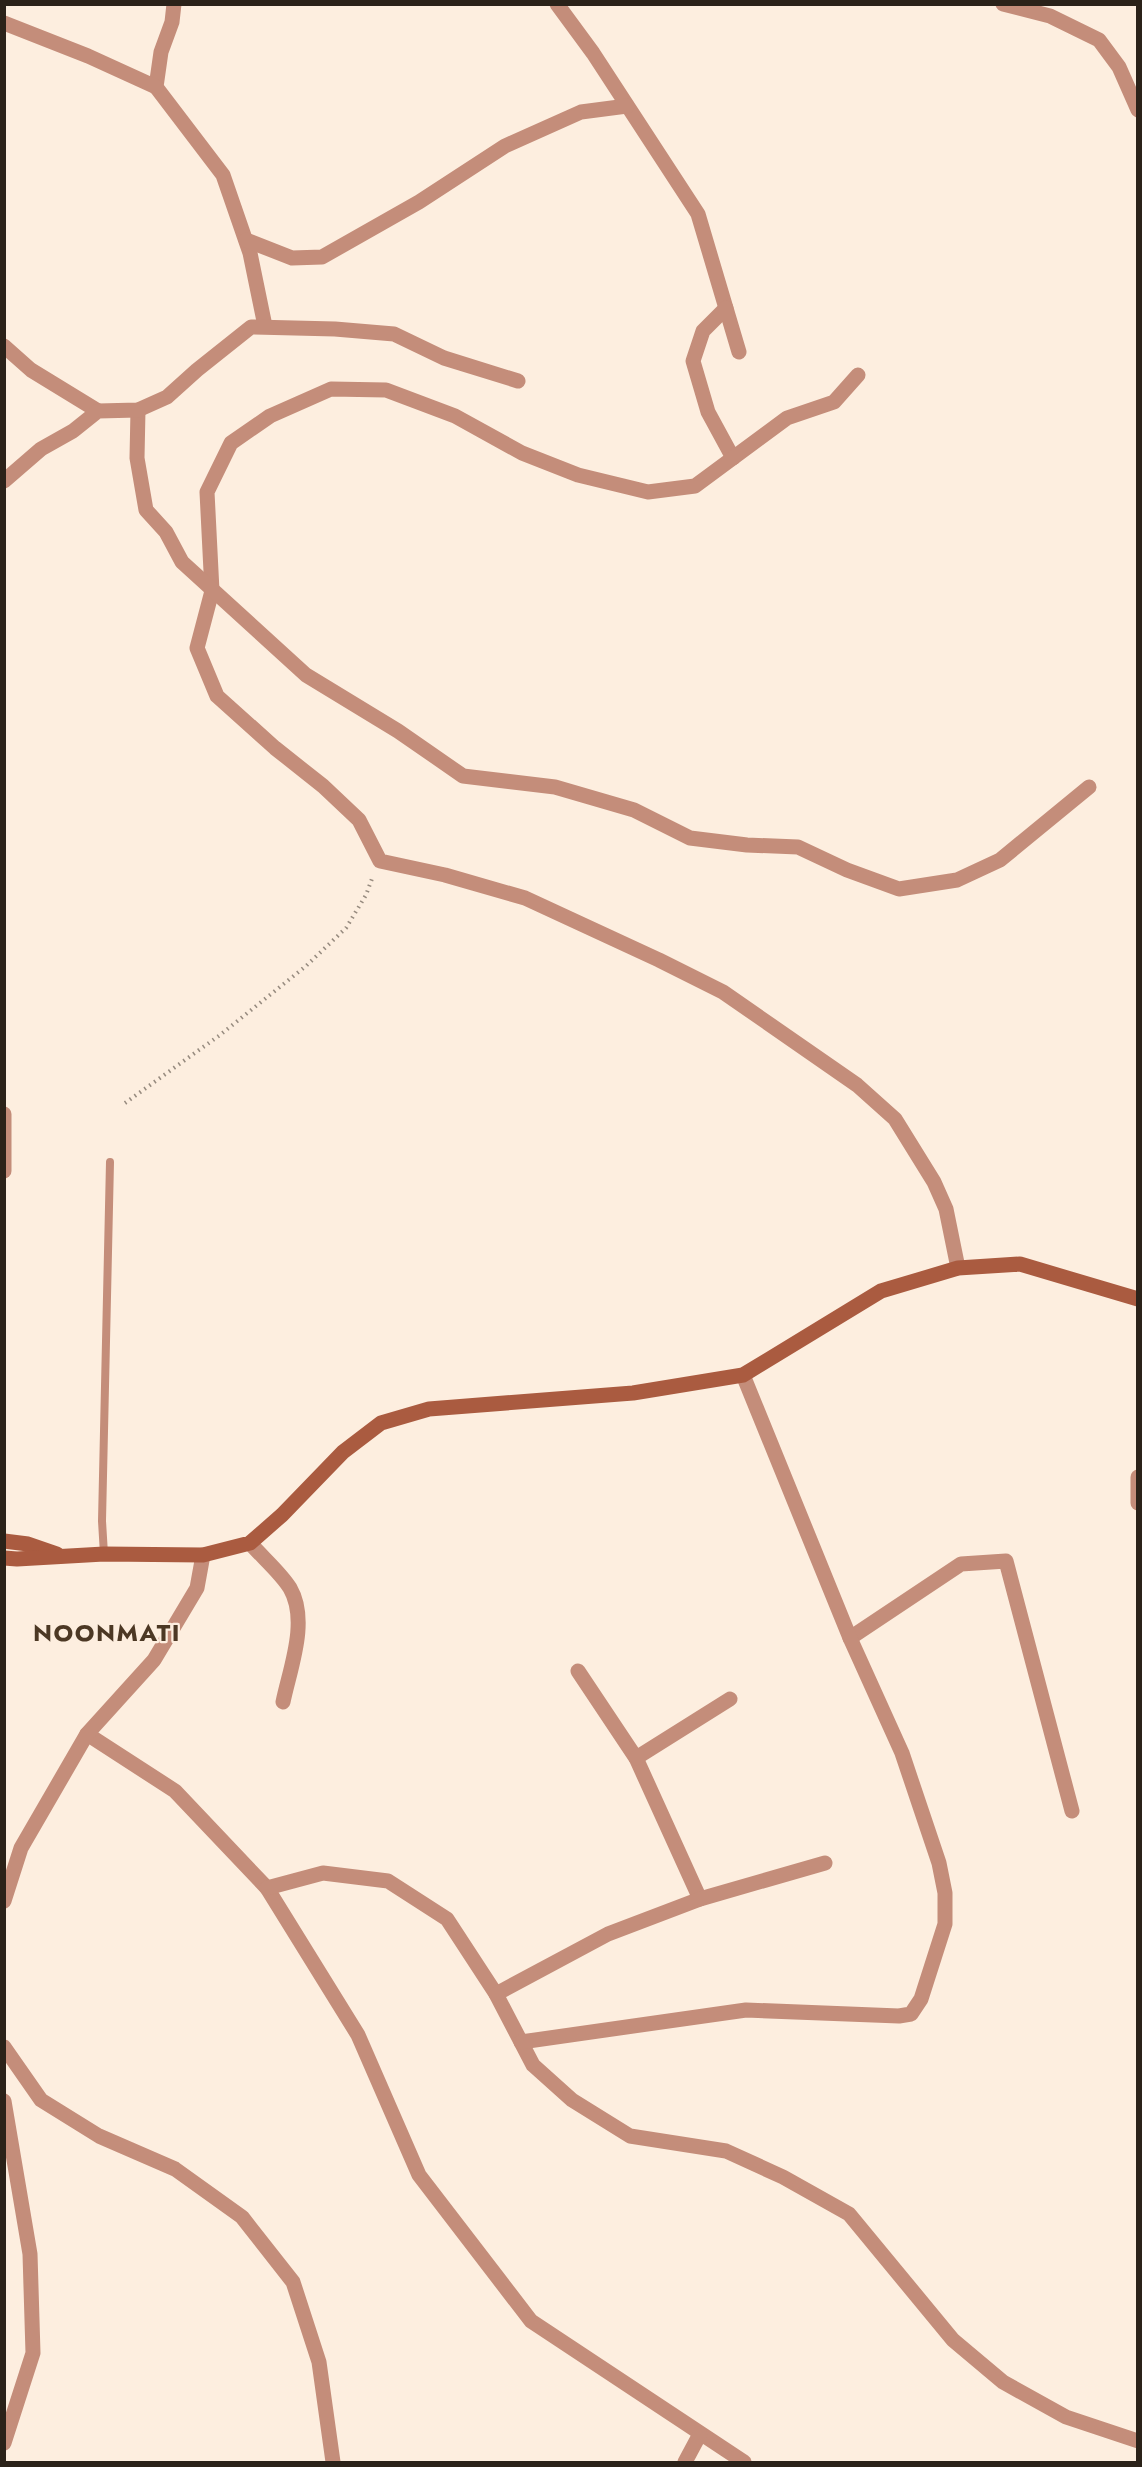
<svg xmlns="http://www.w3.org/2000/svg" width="1142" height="2467" viewBox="0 0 1142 2467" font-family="Jost,sans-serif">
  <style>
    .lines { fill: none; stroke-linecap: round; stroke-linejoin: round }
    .path { stroke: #978b7f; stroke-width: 4; stroke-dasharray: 1.5 4.5; stroke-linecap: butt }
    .lane { stroke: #c48d7a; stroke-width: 8 }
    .street { stroke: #c48d7a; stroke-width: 15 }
    .secondary { stroke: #aa5b40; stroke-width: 15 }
    .labels { text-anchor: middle; stroke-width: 4.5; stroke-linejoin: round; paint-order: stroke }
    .district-label { font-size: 24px; font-weight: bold; letter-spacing: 1.5px; fill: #4c3824; stroke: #fdeedf }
  </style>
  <rect width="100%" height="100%" fill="#fdeedf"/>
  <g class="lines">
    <path class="path" d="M 125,1103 L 220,1035 L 306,966 L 346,928 L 366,895 L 373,876"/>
    <path class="lane" d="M 104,1554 L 102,1521 L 110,1162"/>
    <g class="street">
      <path d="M 174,4 L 172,22 L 161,52 L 156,87 L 223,175 L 250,253 L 265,326"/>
      <path d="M 557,4 L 593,53 L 698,214 L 739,352"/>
      <path d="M 1003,4 L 1050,16 L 1099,40 L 1119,67 L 1138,110"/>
      <path d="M 4,23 L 88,56 L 156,87"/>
      <path d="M 246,240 L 292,258 L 322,257 L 419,202 L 505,146 L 581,112 L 627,106"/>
      <path d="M 726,308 L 703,331 L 693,361 L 708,412 L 733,458"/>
      <path d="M 4,346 L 31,370 L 98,411"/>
      <path d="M 858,375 L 834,402 L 787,418 L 695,486 L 648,492 L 578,475 L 522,453 L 455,416 L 386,390 L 331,389 L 270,416 L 231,443 L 207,492 L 212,591 L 197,648 L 217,696 L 275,748 L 323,786 L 359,820 L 380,861 L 445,875 L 525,898 L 659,960 L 723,992 L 857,1085 L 895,1119 L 934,1182 L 946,1209 L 958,1268"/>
      <path d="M 138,410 L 137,458 L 146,510 L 166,532 L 182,562 L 306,675 L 398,731 L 463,776 L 555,787 L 634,810 L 690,838 L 747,845 L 798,847 L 847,870 L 899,889 L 957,880 L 1000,860 L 1089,787"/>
      <path d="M 4,481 L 41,449 L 73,431 L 98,411 L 138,410 L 167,397 L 197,370 L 251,327 L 335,329 L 394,334 L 444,358 L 518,381"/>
      <path d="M 4,1114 L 4,1171"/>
      <path d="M 1138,1477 L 1138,1503"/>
      <path d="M 250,1543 C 262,1557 280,1572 290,1588 C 309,1621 290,1668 283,1702"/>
      <path d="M 850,1638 L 961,1564 L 1006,1561 L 1072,1811"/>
      <path d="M 578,1671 L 636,1758 L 700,1899"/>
      <path d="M 87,1734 L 175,1791 L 267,1888 L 358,2035 L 419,2175 L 531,2321 L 744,2462"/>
      <path d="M 636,1758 L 730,1699"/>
      <path d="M 267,1888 L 323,1873 L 388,1881 L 447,1919 L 496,1994 L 533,2065 L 572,2100 L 630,2136 L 726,2151 L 783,2177 L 849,2214 L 953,2340 L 1003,2382 L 1066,2417 L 1138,2441"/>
      <path d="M 4,1901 L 21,1848 L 87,1734 L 154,1660 L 197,1588 L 203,1555"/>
      <path d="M 496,1994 L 608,1934 L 700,1899 L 825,1863"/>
      <path d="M 521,2042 L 746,2010 L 899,2016 L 911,2014 L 921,1999 L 945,1924 L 945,1893 L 939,1863 L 902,1753 L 850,1638 L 743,1375"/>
      <path d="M 4,2047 L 41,2100 L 99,2136 L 175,2169 L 242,2217 L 293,2282 L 319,2362 L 333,2462"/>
      <path d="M 4,2101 L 30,2254 L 33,2353 L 4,2443"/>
      <path d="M 685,2462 L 700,2434"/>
    </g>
    <g class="secondary">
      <path d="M 4,1541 L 28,1544 L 57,1554"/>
      <path d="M 4,1558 L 17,1559 L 104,1554 L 203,1555 L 250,1543 L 282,1515 L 343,1452 L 381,1423 L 429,1409 L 633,1393 L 743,1375 L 881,1291 L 958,1268 L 1020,1264 L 1138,1299"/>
    </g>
  </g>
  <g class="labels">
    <g class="district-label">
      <text x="107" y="1641">NOONMATI</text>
    </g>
  </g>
  <rect width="1142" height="2467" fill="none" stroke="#2b2219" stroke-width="12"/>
</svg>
